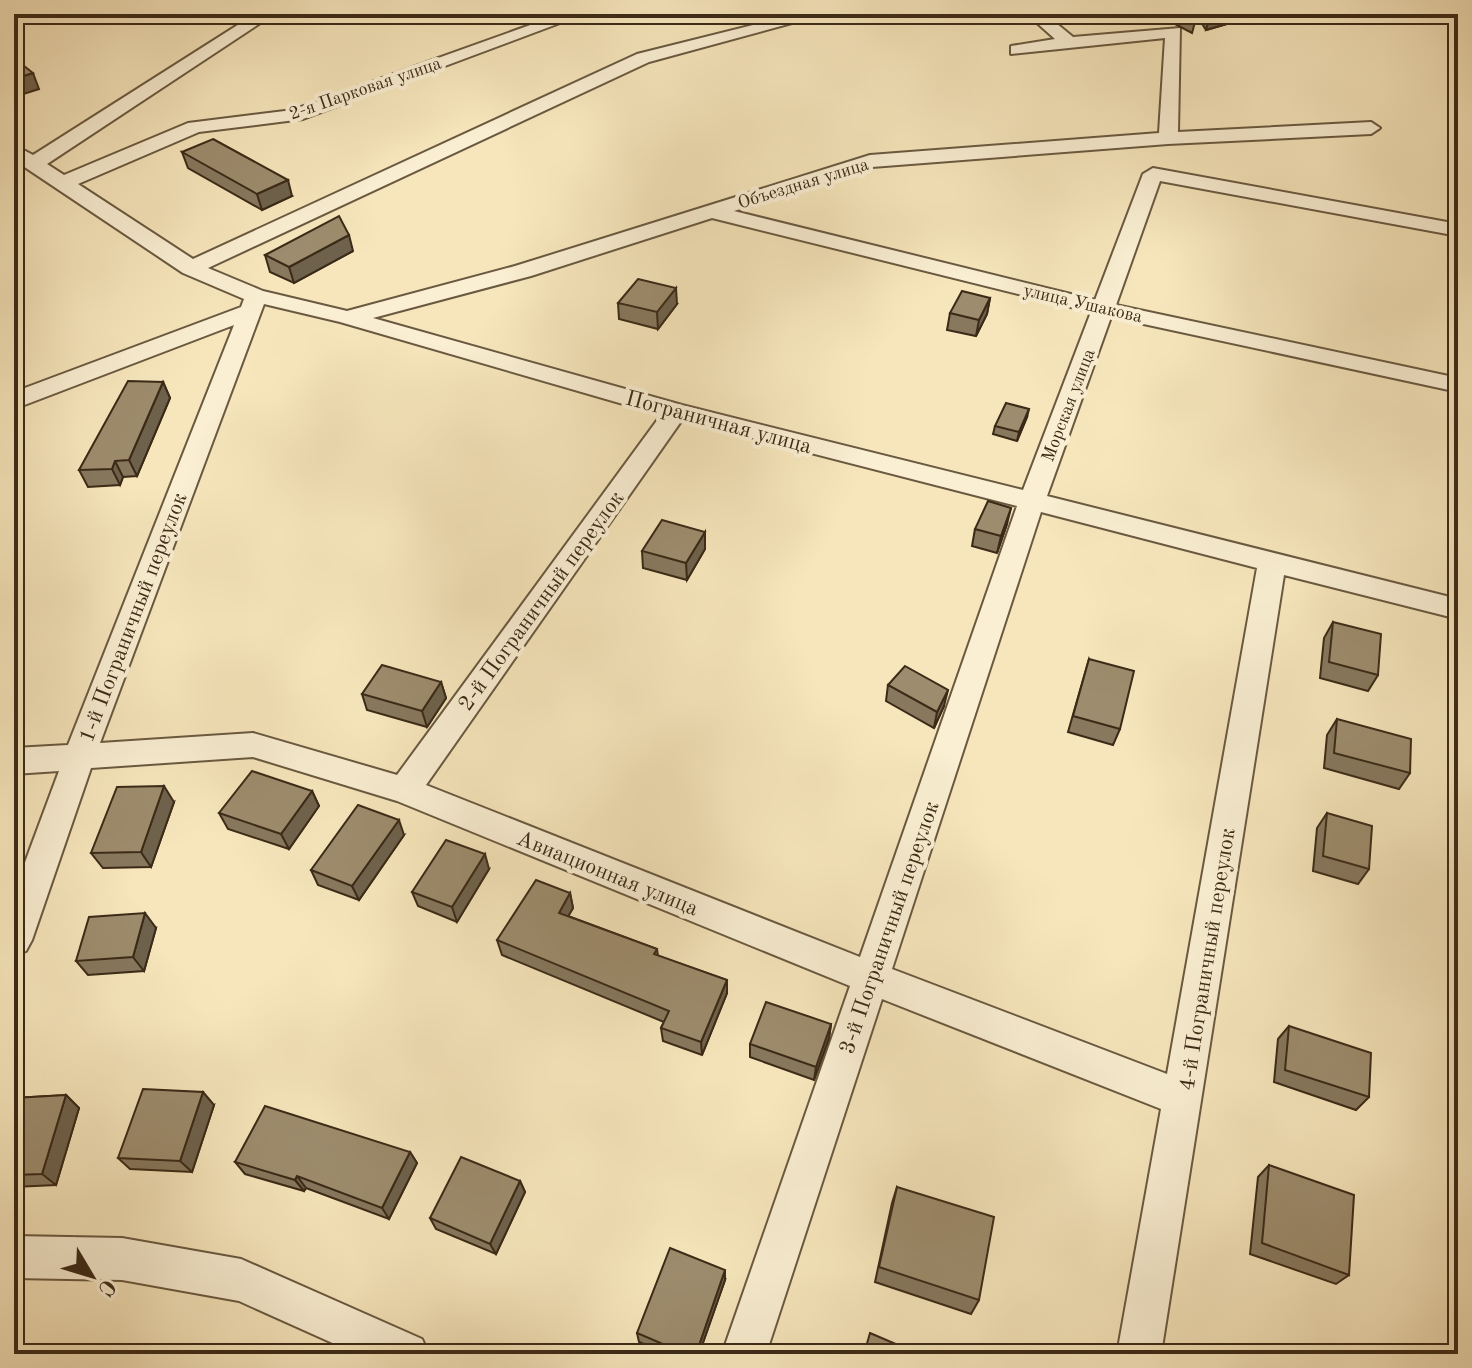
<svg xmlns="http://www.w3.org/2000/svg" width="1472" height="1368" viewBox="0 0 1472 1368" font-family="'Old Standard TT',serif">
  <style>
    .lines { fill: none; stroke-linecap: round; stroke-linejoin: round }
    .minor-casing { stroke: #6a5940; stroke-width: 4 }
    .minor { fill: #faefd3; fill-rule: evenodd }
    .wall { fill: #87785e; stroke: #3b2a17; stroke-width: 2 }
    .shaded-wall { fill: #6e624c; stroke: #3b2a17; stroke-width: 2 }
    .building { fill: #9d8c6d; stroke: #3b2a17; stroke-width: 2 }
    .labels { text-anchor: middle; stroke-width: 8; stroke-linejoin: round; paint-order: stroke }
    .far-street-label { font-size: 18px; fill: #3b2a17; stroke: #faefd3 }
    .street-label { font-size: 22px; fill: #3b2a17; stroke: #faefd3 }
  </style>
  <rect width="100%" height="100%" fill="#f7e6bc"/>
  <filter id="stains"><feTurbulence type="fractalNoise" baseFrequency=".0025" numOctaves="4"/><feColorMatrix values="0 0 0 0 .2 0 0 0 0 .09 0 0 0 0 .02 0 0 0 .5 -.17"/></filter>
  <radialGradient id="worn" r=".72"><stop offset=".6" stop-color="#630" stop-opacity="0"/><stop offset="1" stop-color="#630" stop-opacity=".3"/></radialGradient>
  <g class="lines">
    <defs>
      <g id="minor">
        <path d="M 255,14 L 274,14 L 47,164 L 64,175 L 188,123 L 293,110 L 561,14 L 584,14 L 303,119 L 199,132 L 78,184 L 193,259 L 637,54 L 797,14 L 825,14 L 649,62 L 208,268 L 263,291 L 347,311 L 515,266 L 870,155 L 1159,133 L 1165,38 L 1011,54 L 1011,46 L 1055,39 L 1027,14 L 1045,14 L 1073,37 L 1180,28 L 1178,132 L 1371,122 L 1380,128 L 1371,134 L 1168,144 L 872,167 L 734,211 L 1095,300 L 1143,174 L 1153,168 L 1458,224 L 1458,236 L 1160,181 L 1116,305 L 1458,378 L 1458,392 L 1111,317 L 1047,496 L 1458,599 L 1458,619 L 1284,575 L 1161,1354 L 1117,1354 L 1161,1109 L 882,999 L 766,1354 L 722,1354 L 850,986 L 397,801 L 253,757 L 91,768 L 32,940 L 26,951 L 14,956 L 14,892 L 59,771 L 14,774 L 14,748 L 68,745 L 234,325 L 14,409 L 14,392 L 241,307 L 244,299 L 183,273 L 26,168 L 14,160 L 14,145 L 33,155 ZM 712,218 L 1091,312 L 1023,490 L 682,405 L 373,318 L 531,276 ZM 264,304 L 340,322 L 661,415 L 397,775 L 253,733 L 100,743 ZM 682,420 L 1017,506 L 860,957 L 426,785 ZM 1041,512 L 1257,568 L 1167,1074 L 892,969 Z"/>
        <path d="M 14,1236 L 122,1238 L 241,1259 L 422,1339 L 429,1354 L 357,1354 L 239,1301 L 122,1280 L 14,1278 Z"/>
      </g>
    </defs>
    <use href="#minor" class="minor-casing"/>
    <use href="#minor" class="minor"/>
  </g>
  <g class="wall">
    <path d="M 1156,14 L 1192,14 L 1195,22 L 1192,33 Z"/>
    <path d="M 1196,14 L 1261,14 L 1206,30 Z"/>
    <path d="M 182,152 L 292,196 L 262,210 L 188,168 Z"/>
    <path d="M 353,251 L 294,283 L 270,272 L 265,255 Z"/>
    <path d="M 990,298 L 987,314 L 976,336 L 947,330 L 950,313 Z"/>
    <path d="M 618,303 L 677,304 L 658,329 L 619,319 Z"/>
    <path d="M 163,382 L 170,398 L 137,476 L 123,477 L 120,485 L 88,487 L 79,470 Z"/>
    <path d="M 1027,417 L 1017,441 L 993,434 L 995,426 Z"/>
    <path d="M 1007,524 L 997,553 L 972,546 L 975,529 Z"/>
    <path d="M 705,532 L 705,549 L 687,580 L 643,568 L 642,551 Z"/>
    <path d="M 1333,622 L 1378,675 L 1368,691 L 1320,678 L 1324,638 Z"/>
    <path d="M 1458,655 L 1458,692 L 1454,691 L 1454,661 Z"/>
    <path d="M 1089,659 L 1120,729 L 1113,745 L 1068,732 Z"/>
    <path d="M 441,682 L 446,698 L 427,727 L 367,710 L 362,694 Z"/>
    <path d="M 888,685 L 944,706 L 934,728 L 886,701 Z"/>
    <path d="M 1337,719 L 1410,773 L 1399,789 L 1324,768 L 1327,735 Z"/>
    <path d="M 312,791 L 319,806 L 289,849 L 228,829 L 219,813 Z"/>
    <path d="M 174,802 L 151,867 L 103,868 L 91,853 Z"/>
    <path d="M 1327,813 L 1369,869 L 1358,884 L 1313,871 L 1317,828 Z"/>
    <path d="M 404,835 L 359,900 L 318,885 L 311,870 Z"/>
    <path d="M 489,869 L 457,922 L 418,906 L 412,892 Z"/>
    <path d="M 570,893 L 573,908 L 568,916 L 657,949 L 658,956 L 727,980 L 727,993 L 702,1055 L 663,1041 L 661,1028 L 664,1022 L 502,955 L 497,940 Z"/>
    <path d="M 156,928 L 144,971 L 88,975 L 76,961 Z"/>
    <path d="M 831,1024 L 829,1038 L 814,1080 L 750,1057 L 750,1044 Z"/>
    <path d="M 1289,1026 L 1369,1097 L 1356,1110 L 1274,1082 L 1278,1039 Z"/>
    <path d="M 66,1095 L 79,1108 L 56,1185 L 14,1187 L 14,1098 Z"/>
    <path d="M 214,1105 L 192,1172 L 130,1169 L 118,1158 Z"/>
    <path d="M 410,1152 L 417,1163 L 389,1219 L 306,1188 L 304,1191 L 245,1174 L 235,1162 Z"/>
    <path d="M 1269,1165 L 1349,1275 L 1336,1284 L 1250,1254 L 1258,1177 Z"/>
    <path d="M 520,1181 L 525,1192 L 496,1254 L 436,1229 L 430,1218 Z"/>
    <path d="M 897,1187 L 979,1300 L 971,1314 L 875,1282 L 892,1203 Z"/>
    <path d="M 725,1280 L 699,1354 L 668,1354 L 639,1342 L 637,1333 Z"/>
  </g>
  <g class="shaded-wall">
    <path d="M 1238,14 L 1261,14 L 1206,30 L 1208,22 Z"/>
    <path d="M 33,73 L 39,89 L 14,97 L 14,79 Z"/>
    <path d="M 288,180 L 292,196 L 262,210 L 257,194 Z"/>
    <path d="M 349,235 L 353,251 L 294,283 L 289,267 Z"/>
    <path d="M 676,288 L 677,304 L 658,329 L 657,312 Z"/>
    <path d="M 990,298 L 987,314 L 976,336 L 979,320 Z"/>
    <path d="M 163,382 L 170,398 L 137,476 L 129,460 Z"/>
    <path d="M 1029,409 L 1027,417 L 1017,441 L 1019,432 Z"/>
    <path d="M 115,461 L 123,477 L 120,485 L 112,469 Z"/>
    <path d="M 1011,508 L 1007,524 L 997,553 L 1001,536 Z"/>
    <path d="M 705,532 L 705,549 L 687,580 L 686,563 Z"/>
    <path d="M 441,682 L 446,698 L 427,727 L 422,711 Z"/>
    <path d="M 948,690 L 944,706 L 934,728 L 937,712 Z"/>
    <path d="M 164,786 L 174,802 L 151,867 L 141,852 Z"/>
    <path d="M 312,791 L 319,806 L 289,849 L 281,834 Z"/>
    <path d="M 399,820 L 404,835 L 359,900 L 352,886 Z"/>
    <path d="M 485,854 L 489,869 L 457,922 L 452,907 Z"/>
    <path d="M 570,893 L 573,908 L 562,927 L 559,913 Z"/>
    <path d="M 145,913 L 156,928 L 144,971 L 133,957 Z"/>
    <path d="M 727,980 L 727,993 L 702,1055 L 701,1042 Z"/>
    <path d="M 831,1024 L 829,1038 L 814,1080 L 816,1067 Z"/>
    <path d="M 203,1092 L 214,1105 L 192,1172 L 180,1161 Z"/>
    <path d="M 66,1095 L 79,1108 L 56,1185 L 42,1174 Z"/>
    <path d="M 410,1152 L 417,1163 L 389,1219 L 382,1208 Z"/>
    <path d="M 297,1176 L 306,1188 L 304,1191 L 295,1180 Z"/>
    <path d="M 520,1181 L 525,1192 L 496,1254 L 490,1244 Z"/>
    <path d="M 725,1270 L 725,1280 L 699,1354 L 696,1354 Z"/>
  </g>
  <g class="building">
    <path d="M 1179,14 L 1192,14 L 1195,22 Z"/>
    <path d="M 1202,14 L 1238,14 L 1208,22 Z"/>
    <path d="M 14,58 L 33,73 L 14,79 Z"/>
    <path d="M 213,139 L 288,180 L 257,194 L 182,152 Z"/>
    <path d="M 339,216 L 349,235 L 289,267 L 265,255 Z"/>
    <path d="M 638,279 L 676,288 L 657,312 L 618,303 Z"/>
    <path d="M 962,291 L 990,298 L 979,320 L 950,313 Z"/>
    <path d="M 128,381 L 163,382 L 129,460 L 115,461 L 112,469 L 79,470 Z"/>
    <path d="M 1006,403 L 1029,409 L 1019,432 L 995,426 Z"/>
    <path d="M 988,501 L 1011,508 L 1001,536 L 975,529 Z"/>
    <path d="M 662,520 L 705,532 L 686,563 L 642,551 Z"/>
    <path d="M 1333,622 L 1381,634 L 1378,675 L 1329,662 Z"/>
    <path d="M 1089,659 L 1134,671 L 1120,729 L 1073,716 Z"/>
    <path d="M 382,665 L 441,682 L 422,711 L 362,694 Z"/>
    <path d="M 905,666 L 948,690 L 937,712 L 888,685 Z"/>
    <path d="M 1337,719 L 1411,739 L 1410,773 L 1334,753 Z"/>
    <path d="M 252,771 L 312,791 L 281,834 L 219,813 Z"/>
    <path d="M 164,786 L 141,852 L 91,853 L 117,787 Z"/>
    <path d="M 358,805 L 399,820 L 352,886 L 311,870 Z"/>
    <path d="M 1327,813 L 1372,826 L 1369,869 L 1323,856 Z"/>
    <path d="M 446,840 L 485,854 L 452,907 L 412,892 Z"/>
    <path d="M 536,880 L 570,893 L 559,913 L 657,949 L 654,954 L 727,980 L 701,1042 L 661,1028 L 669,1011 L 497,940 Z"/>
    <path d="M 145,913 L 133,957 L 76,961 L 89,917 Z"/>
    <path d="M 766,1002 L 831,1024 L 816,1067 L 750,1044 Z"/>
    <path d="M 1289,1026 L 1371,1053 L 1369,1097 L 1285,1070 Z"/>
    <path d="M 143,1089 L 203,1092 L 180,1161 L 118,1158 Z"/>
    <path d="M 66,1095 L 42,1174 L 14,1175 L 14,1098 Z"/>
    <path d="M 265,1106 L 410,1152 L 382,1208 L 297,1176 L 295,1180 L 235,1162 Z"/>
    <path d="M 461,1157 L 520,1181 L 490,1244 L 430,1218 Z"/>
    <path d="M 1269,1165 L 1354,1195 L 1349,1275 L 1262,1243 Z"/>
    <path d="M 897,1187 L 994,1217 L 979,1300 L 879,1267 Z"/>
    <path d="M 670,1248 L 725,1270 L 696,1354 L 686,1354 L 637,1333 Z"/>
    <path d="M 870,1333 L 919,1354 L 864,1354 Z"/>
  </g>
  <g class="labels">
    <g class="far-street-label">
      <text transform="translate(365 88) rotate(-19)" y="6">2-я Парковая улица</text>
      <text transform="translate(803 183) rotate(-17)" y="6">Объездная улица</text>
      <text transform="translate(1083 303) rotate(13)" y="6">улица Ушакова</text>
      <text transform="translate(1068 405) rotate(-69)" y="6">Морская улица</text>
    </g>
    <g class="street-label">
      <text transform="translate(719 421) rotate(15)" y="8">Пограничная улица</text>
      <text transform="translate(540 600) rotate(-54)" y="8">2-й Пограничный переулок</text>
      <text transform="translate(132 617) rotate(-69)" y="8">1-й Пограничный переулок</text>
      <text transform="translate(608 872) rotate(22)" y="8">Авиационная улица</text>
      <text transform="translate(888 927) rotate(-71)" y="8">3-й Пограничный переулок</text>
      <text transform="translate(1206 959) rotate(-81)" y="8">4-й Пограничный переулок</text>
    </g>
  </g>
  <rect width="1472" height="1368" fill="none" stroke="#f7e6bc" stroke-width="48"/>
  <rect x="16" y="16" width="1440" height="1336" fill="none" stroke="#3b2a17" stroke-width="4"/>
  <rect x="24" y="24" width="1424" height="1320" fill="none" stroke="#3b2a17" stroke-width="2"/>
  <g transform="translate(92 1276) rotate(128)" stroke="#faefd3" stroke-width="6" paint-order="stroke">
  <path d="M0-6L14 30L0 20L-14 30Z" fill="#3b2a17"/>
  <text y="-12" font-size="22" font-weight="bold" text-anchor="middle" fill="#3b2a17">С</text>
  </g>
  <rect width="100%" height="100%" filter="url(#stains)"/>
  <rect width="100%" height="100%" fill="url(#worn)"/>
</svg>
